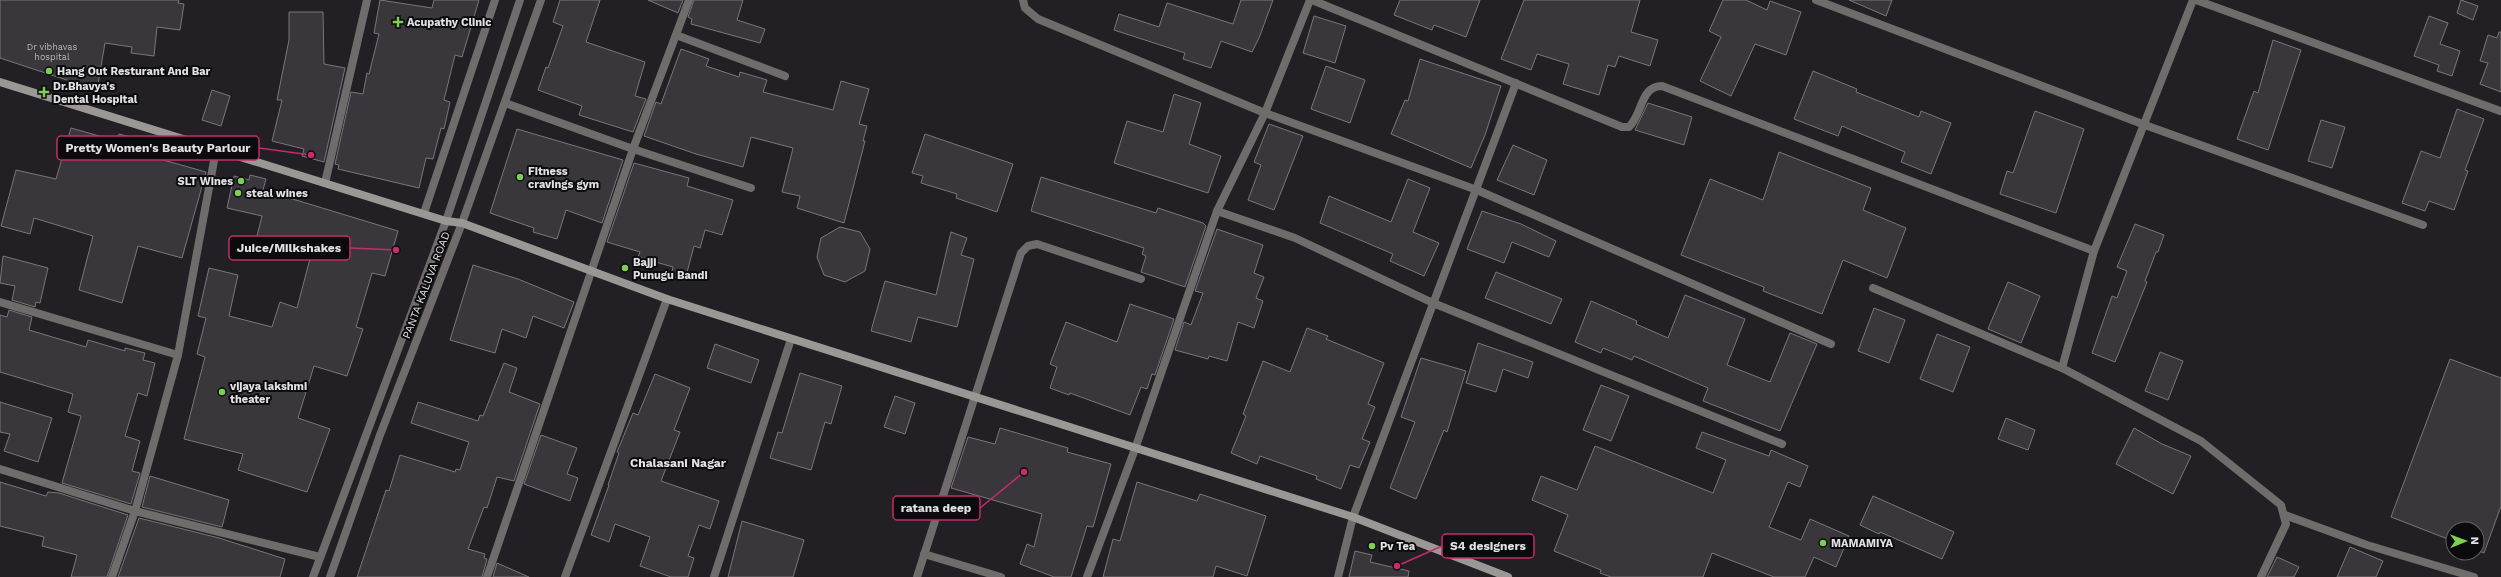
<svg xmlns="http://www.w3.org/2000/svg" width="2501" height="577" viewBox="0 0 2501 577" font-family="'Work Sans',sans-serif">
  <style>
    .building { fill: #3a373c; stroke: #7a777c }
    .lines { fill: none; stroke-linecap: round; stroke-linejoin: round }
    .minor { stroke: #6f6c6b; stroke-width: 8 }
    .tertiary { stroke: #6f6c6b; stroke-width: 8 }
    .secondary { stroke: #9b9795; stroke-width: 8 }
    .poi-dot { fill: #7ed053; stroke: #0b0a0c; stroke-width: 1.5 }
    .labels { text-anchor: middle; stroke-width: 4; stroke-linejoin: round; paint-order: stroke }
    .number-label { font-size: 9px; fill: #b8b6ba }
    .poi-label { font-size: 11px; font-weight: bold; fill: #e2e1e4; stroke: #0b0a0c; text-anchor: start }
    .street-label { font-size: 11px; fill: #e2e1e4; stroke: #0b0a0c }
    .neighbourhood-label { font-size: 12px; font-weight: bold; fill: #e4e1e8; stroke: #0b0a0c }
    .leader { fill: none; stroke: #c52c69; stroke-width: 1.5 }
    .callout-dot { fill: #c52c69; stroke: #0b0a0c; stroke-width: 1.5 }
    .callout { fill: #0b0a0c; stroke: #c52c69; stroke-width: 1.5 }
    .callout-label { font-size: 12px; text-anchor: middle; font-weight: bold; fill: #e2e1e4 }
  </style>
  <rect width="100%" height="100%" fill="#222025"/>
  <g class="building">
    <path d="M 0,0 L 179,0 L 178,3 L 184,4 L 180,30 L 157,27 L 154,56 L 131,53 L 132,47 L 105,43 L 97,90 L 0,58 Z"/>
    <path d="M 380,0 L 432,8 L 434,0 L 479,0 L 462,57 L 455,55 L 444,100 L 450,102 L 444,129 L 441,128 L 433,159 L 426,158 L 419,188 L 338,169 L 339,165 L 335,164 L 351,92 L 363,94 L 367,73 L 369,74 L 379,34 L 374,33 Z"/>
    <path d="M 560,0 L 600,0 L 586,42 L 645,62 L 635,96 L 646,99 L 633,132 L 579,115 L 582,106 L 538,90 L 546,67 L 548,68 L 563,26 L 553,22 Z"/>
    <path d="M 648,0 L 683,0 L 678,13 Z"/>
    <path d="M 694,0 L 743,0 L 737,20 L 765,29 L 760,43 L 691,24 L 692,19 L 688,17 Z"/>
    <path d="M 1241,0 L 1273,0 L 1259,38 L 1252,52 L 1221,41 L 1211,68 L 1183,59 L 1185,53 L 1114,30 L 1119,14 L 1159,27 L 1167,3 L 1233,24 Z"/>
    <path d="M 1400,0 L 1480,0 L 1466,37 L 1434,25 L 1432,30 L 1394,15 Z"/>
    <path d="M 1524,0 L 1640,0 L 1631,32 L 1658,40 L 1650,66 L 1619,56 L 1615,67 L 1608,65 L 1599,95 L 1563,84 L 1569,64 L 1537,54 L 1531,70 L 1501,59 Z"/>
    <path d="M 1723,0 L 1746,0 L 1767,10 L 1770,1 L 1801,12 L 1786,55 L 1755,44 L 1731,96 L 1700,81 L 1721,37 L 1709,31 Z"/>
    <path d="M 1849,0 L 1892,0 L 1886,16 Z"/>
    <path d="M 2461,0 L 2478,6 L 2473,20 L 2457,13 Z"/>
    <path d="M 289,12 L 323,12 L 324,64 L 345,68 L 324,162 L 302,156 L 304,149 L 272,141 L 282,100 L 277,100 L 289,40 Z"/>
    <path d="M 1314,16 L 1346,26 L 1335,63 L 1303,53 Z"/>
    <path d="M 2429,16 L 2448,23 L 2440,44 L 2460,51 L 2452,76 L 2437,71 L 2439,65 L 2414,56 Z"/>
    <path d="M 2499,32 L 2501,32 L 2501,92 L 2480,84 L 2488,63 L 2480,61 L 2488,35 L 2497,38 Z"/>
    <path d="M 2273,40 L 2301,50 L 2268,150 L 2237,139 L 2254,91 L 2258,93 Z"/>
    <path d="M 681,49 L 709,59 L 706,66 L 739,77 L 740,72 L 767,80 L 763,92 L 833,110 L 841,81 L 869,89 L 859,124 L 867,126 L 863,141 L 865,141 L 844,223 L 797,208 L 800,196 L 782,192 L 793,148 L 751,137 L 743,167 L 696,154 L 644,136 L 656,102 L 661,104 Z"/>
    <path d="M 1420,59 L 1501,86 L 1485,135 L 1471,168 L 1391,134 L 1405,100 L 1408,101 Z"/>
    <path d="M 1326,66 L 1365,80 L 1350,123 L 1311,109 Z"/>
    <path d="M 1813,71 L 1857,89 L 1856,92 L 1919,117 L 1921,111 L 1951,123 L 1931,174 L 1901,162 L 1905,152 L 1842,126 L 1838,136 L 1794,119 Z"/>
    <path d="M 212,90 L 230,96 L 221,126 L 202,120 Z"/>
    <path d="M 1174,94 L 1201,103 L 1189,144 L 1221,156 L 1208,193 L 1114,163 L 1127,121 L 1163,132 Z"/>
    <path d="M 1648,103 L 1692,117 L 1684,145 L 1635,130 Z"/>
    <path d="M 2457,109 L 2484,119 L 2465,170 L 2468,171 L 2454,210 L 2429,201 L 2425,211 L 2402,203 L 2421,151 L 2440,158 Z"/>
    <path d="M 2035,111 L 2084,129 L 2056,213 L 2000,194 L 2007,171 L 2013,173 Z"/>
    <path d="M 2321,120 L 2345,127 L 2332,168 L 2308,161 Z"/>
    <path d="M 1269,124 L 1303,136 L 1274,210 L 1248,200 L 1261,165 L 1254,162 Z"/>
    <path d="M 71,128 L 117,141 L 119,134 L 146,141 L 142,154 L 206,172 L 182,258 L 138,246 L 122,303 L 79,290 L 93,236 L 34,218 L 30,234 L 1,226 L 16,170 L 56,179 Z"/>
    <path d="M 517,129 L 623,160 L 602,223 L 566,210 L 557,239 L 533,232 L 534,228 L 490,213 Z"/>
    <path d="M 925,134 L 1013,164 L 997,212 L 956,198 L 957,194 L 921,183 L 923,176 L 912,173 Z"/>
    <path d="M 1513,145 L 1547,160 L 1534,195 L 1497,180 Z"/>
    <path d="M 1779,152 L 1871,188 L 1863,210 L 1906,228 L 1887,278 L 1843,260 L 1822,314 L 1763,291 L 1764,287 L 1681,255 L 1710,179 L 1763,200 Z"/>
    <path d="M 634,163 L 689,178 L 687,186 L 733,200 L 722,235 L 705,230 L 700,248 L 694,246 L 685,280 L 671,276 L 673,267 L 638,257 L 640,252 L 607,242 Z"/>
    <path d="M 250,175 L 266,179 L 263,190 L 398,231 L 385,276 L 372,273 L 356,327 L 363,329 L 347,376 L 314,366 L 298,418 L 330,429 L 307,492 L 238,470 L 243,454 L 184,439 L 205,357 L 197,354 L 206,318 L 198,316 L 209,268 L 238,275 L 229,316 L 272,327 L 280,302 L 297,308 L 311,255 L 310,251 L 257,236 L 262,216 L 227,208 L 234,176 L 249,180 Z"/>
    <path d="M 1041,177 L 1156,213 L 1158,208 L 1203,223 L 1206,226 L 1185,287 L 1141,272 L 1146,256 L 1142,254 L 1144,248 L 1031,211 Z"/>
    <path d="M 1408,179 L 1430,188 L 1413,232 L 1439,243 L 1424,276 L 1390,261 L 1393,254 L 1320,223 L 1329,196 L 1391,222 Z"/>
    <path d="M 1482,211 L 1521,224 L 1556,241 L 1549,257 L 1512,242 L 1504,263 L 1467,249 Z"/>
    <path d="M 2135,224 L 2164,235 L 2158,252 L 2156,252 L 2145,281 L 2147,282 L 2115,362 L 2092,353 L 2112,296 L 2117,298 L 2127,271 L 2117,267 Z"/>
    <path d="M 840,227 L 860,232 L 870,249 L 865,271 L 845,282 L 824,275 L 817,257 L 821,238 Z"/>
    <path d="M 1217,229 L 1263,245 L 1254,273 L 1264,277 L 1256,298 L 1263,301 L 1254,328 L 1238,322 L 1227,361 L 1209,356 L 1208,359 L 1175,350 L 1184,322 L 1191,325 L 1203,293 L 1195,291 Z"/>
    <path d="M 951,232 L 967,238 L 961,255 L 974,259 L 957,327 L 918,317 L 911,342 L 871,331 L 885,281 L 936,295 Z"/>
    <path d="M 3,256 L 48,268 L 40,303 L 36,302 L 35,307 L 12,300 L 15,286 L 0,283 Z"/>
    <path d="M 473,265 L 518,279 L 574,302 L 564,328 L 533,316 L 526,338 L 502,329 L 495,353 L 450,340 Z"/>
    <path d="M 1496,272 L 1562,299 L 1551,324 L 1485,298 Z"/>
    <path d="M 2008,282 L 2040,296 L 2021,343 L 1988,329 Z"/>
    <path d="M 1685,295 L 1745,319 L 1727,365 L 1770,382 L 1790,333 L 1817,344 L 1780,431 L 1703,401 L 1708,388 L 1634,356 L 1632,360 L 1603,348 L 1601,353 L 1575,342 L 1591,301 L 1637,321 L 1636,324 L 1668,338 Z"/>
    <path d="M 1130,304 L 1174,319 L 1155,375 L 1152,374 L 1147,389 L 1141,387 L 1130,415 L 1070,393 L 1069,395 L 1050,388 L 1057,367 L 1050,364 L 1066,322 L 1117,342 Z"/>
    <path d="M 1874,308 L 1905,320 L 1889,363 L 1858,351 Z"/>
    <path d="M 9,310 L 32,317 L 29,330 L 86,347 L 88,340 L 125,351 L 125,348 L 145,353 L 143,360 L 155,363 L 147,396 L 138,393 L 125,436 L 140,441 L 132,471 L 140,473 L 131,504 L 62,483 L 81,416 L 68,412 L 73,394 L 0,372 L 0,315 L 7,317 Z"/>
    <path d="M 1307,328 L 1328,336 L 1326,339 L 1384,363 L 1368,404 L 1375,407 L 1362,439 L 1370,442 L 1359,468 L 1350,465 L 1341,489 L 1316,479 L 1317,476 L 1260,456 L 1257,464 L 1231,453 L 1246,416 L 1243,414 L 1263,361 L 1290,372 Z"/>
    <path d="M 1937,334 L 1970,347 L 1953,392 L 1920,379 Z"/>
    <path d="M 1478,343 L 1533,362 L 1528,378 L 1503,369 L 1496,392 L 1466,383 Z"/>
    <path d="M 715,344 L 759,360 L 751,383 L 707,368 Z"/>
    <path d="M 2160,352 L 2183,361 L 2168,400 L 2145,391 Z"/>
    <path d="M 1421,358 L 1466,371 L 1447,432 L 1444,430 L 1416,499 L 1390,488 L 1415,422 L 1401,417 Z"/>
    <path d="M 2450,359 L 2501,378 L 2501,506 L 2484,553 L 2477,550 L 2477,529 L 2453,529 L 2453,541 L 2391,517 Z"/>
    <path d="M 504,363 L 517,368 L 509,392 L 540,404 L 514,481 L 497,477 L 487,508 L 484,507 L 468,549 L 485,554 L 484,558 L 487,559 L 482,577 L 357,577 L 386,490 L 389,491 L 400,455 L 455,472 L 456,469 L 460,470 L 469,442 L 411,423 L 418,402 L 478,421 L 480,415 L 483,416 Z"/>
    <path d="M 800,373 L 842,386 L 831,424 L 825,422 L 811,470 L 770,458 L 778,432 L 782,433 Z"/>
    <path d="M 655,374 L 690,388 L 674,430 L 680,432 L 661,481 L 719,501 L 710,529 L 699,525 L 688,556 L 694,558 L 688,577 L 671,577 L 640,566 L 650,537 L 615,524 L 609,542 L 591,535 L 609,485 L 608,485 L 619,453 L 617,452 L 633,413 L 638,415 Z"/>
    <path d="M 1601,385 L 1629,396 L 1611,441 L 1583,430 Z"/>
    <path d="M 895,396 L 915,403 L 905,434 L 884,427 Z"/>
    <path d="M 0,402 L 52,418 L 38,462 L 4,451 L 10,434 L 0,432 Z"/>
    <path d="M 2006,418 L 2035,430 L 2028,450 L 1998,439 Z"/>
    <path d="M 1000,428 L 1068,448 L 1067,452 L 1111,464 L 1093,527 L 1087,526 L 1071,577 L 1054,577 L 1020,564 L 1027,544 L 1034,547 L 1042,514 L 951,488 L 968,437 L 995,444 Z"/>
    <path d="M 2134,428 L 2162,444 L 2191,456 L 2173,494 L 2116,464 Z"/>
    <path d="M 1702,432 L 1769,456 L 1771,450 L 1808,466 L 1800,487 L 1788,482 L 1769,527 L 1801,540 L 1810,519 L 1849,536 L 1836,567 L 1814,557 L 1805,577 L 1774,577 L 1712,553 L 1703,577 L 1611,577 L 1600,573 L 1601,570 L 1554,551 L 1568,515 L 1532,500 L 1541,476 L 1577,490 L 1595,446 L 1713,493 L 1726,460 L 1696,448 Z"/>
    <path d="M 541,435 L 577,448 L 567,474 L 578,478 L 570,501 L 524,484 Z"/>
    <path d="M 150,476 L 229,500 L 222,527 L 142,507 Z"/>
    <path d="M 0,482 L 46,496 L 48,492 L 59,493 L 128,515 L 107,577 L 71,577 L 77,555 L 42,546 L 44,537 L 0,526 Z"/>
    <path d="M 1137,482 L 1197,501 L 1200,494 L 1266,516 L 1247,576 L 1216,566 L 1213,577 L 1103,577 L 1113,539 L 1120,541 Z"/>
    <path d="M 1873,496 L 1954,532 L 1942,559 L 1880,532 L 1879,534 L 1860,525 Z"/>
    <path d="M 139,518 L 219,538 L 285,559 L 280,577 L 118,577 Z"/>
    <path d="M 742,521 L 804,540 L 793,577 L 728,577 Z"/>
    <path d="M 2350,547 L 2383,561 L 2376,577 L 2337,577 Z"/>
    <path d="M 1355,551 L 1372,555 L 1370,562 L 1409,571 L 1408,577 L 1349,577 Z"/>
    <path d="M 2277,557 L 2299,567 L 2294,577 L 2267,577 Z"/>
    <path d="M 497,563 L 529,577 L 493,577 Z"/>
  </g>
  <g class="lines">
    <g class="minor">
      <path d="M 1023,0 L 1025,8 L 1038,19 L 1265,113 L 1477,190 L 1831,344"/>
      <path d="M 1312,0 L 1622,127 L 1629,127 C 1643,114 1640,86 1662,86 L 2094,251"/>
      <path d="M 1816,0 L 2145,125 L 2423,225"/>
      <path d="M 2193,0 L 2094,251 L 2062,368 L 2201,441 L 2281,505 L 2286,524 L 2261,577"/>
      <path d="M 2196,0 L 2500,111"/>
      <path d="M 676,35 L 785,76"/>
      <path d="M 505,103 L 633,149 L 751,188"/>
      <path d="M 325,183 L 367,0"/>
      <path d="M 1217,211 L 1295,238 L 1433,303 L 1782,444"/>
      <path d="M 424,213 L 495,0"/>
      <path d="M 1873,288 L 2062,368"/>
      <path d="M 0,302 L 178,355"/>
      <path d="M 0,469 L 135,511 L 320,557"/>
      <path d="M 2285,515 L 2367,545 L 2474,577"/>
      <path d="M 924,554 L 1001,577"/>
      <path d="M 112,577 L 135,511 L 178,355 L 216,150"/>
      <path d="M 487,577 L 633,149 L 689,0"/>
      <path d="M 565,577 L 667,299"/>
      <path d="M 714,577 L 791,339"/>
      <path d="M 917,577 L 1021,253 L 1028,246 L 1037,244 L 1141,279"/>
      <path d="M 1087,577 L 1135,449 L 1217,211 L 1265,113 L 1310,0"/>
      <path d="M 1338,577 L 1353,517 L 1516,83"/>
    </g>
    <g class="tertiary">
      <path d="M 313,577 L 446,221 L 520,0"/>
      <path d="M 330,577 L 380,435 L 462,223 L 541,0"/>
    </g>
    <path class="secondary" d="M 0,82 L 446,221 L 462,223 L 667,299 L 1353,517 L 1508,577"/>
  </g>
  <g class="poi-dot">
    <path d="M396 16h4v4h4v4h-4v4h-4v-4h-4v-4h4z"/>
    <circle cx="49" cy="71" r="4"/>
    <path d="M42 86h4v4h4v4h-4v4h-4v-4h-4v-4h4z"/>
    <circle cx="520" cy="177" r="4"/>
    <circle cx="241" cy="181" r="4"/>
    <circle cx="238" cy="193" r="4"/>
    <circle cx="625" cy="268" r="4"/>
    <circle cx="222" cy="392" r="4"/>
    <circle cx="1823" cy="543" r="4"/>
    <circle cx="1372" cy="546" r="4"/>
  </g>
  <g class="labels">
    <g class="number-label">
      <text x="52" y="50">Dr vibhavas<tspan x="52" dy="10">hospital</tspan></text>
    </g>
    <g class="poi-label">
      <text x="407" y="26">Acupathy Clinic</text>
      <text x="57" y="75">Hang Out Resturant And Bar</text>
      <text x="53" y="90">Dr.Bhavya's<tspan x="53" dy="13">Dental Hospital</tspan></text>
      <text x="528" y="175">Fitness<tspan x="528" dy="13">cravings gym</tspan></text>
      <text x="233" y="185" text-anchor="end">SLT Wines</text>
      <text x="246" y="197">steal wines</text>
      <text x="633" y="266">Bajji<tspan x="633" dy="13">Punugu Bandi</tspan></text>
      <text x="230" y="390">vijaya lakshmi<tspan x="230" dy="13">theater</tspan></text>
      <text x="1831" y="547">MAMAMIYA</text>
      <text x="1380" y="550">Pv Tea</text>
    </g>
    <g class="street-label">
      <text transform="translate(426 285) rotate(-69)" y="4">PANTA KALUVA ROAD</text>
    </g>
    <g class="neighbourhood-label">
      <text x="678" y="467">Chalasani Nagar</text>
    </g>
  </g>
  <path class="leader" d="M311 155L259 148M396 250L350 248M1024 472L980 508M1397 566L1442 546"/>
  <g class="callout-dot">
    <circle cx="311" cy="155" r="4"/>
    <circle cx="396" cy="250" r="4"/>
    <circle cx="1024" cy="472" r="4"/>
    <circle cx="1397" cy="566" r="4"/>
  </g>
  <g class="callout">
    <rect x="57" y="136" width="202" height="24" rx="4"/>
    <rect x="229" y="236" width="121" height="24" rx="4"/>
    <rect x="893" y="496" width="87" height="24" rx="4"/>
    <rect x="1442" y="534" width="92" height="24" rx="4"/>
  </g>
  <g class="callout-label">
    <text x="158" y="152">Pretty Women's Beauty Parlour</text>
    <text x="289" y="252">Juice/Milkshakes</text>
    <text x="936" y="512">ratana deep</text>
    <text x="1488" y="550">S4 designers</text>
  </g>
  <g transform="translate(2465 541) rotate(89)"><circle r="19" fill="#0b0a0c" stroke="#616062"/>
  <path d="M0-3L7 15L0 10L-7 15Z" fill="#7ed053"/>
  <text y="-6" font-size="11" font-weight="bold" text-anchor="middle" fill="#e2e1e4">N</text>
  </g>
</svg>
